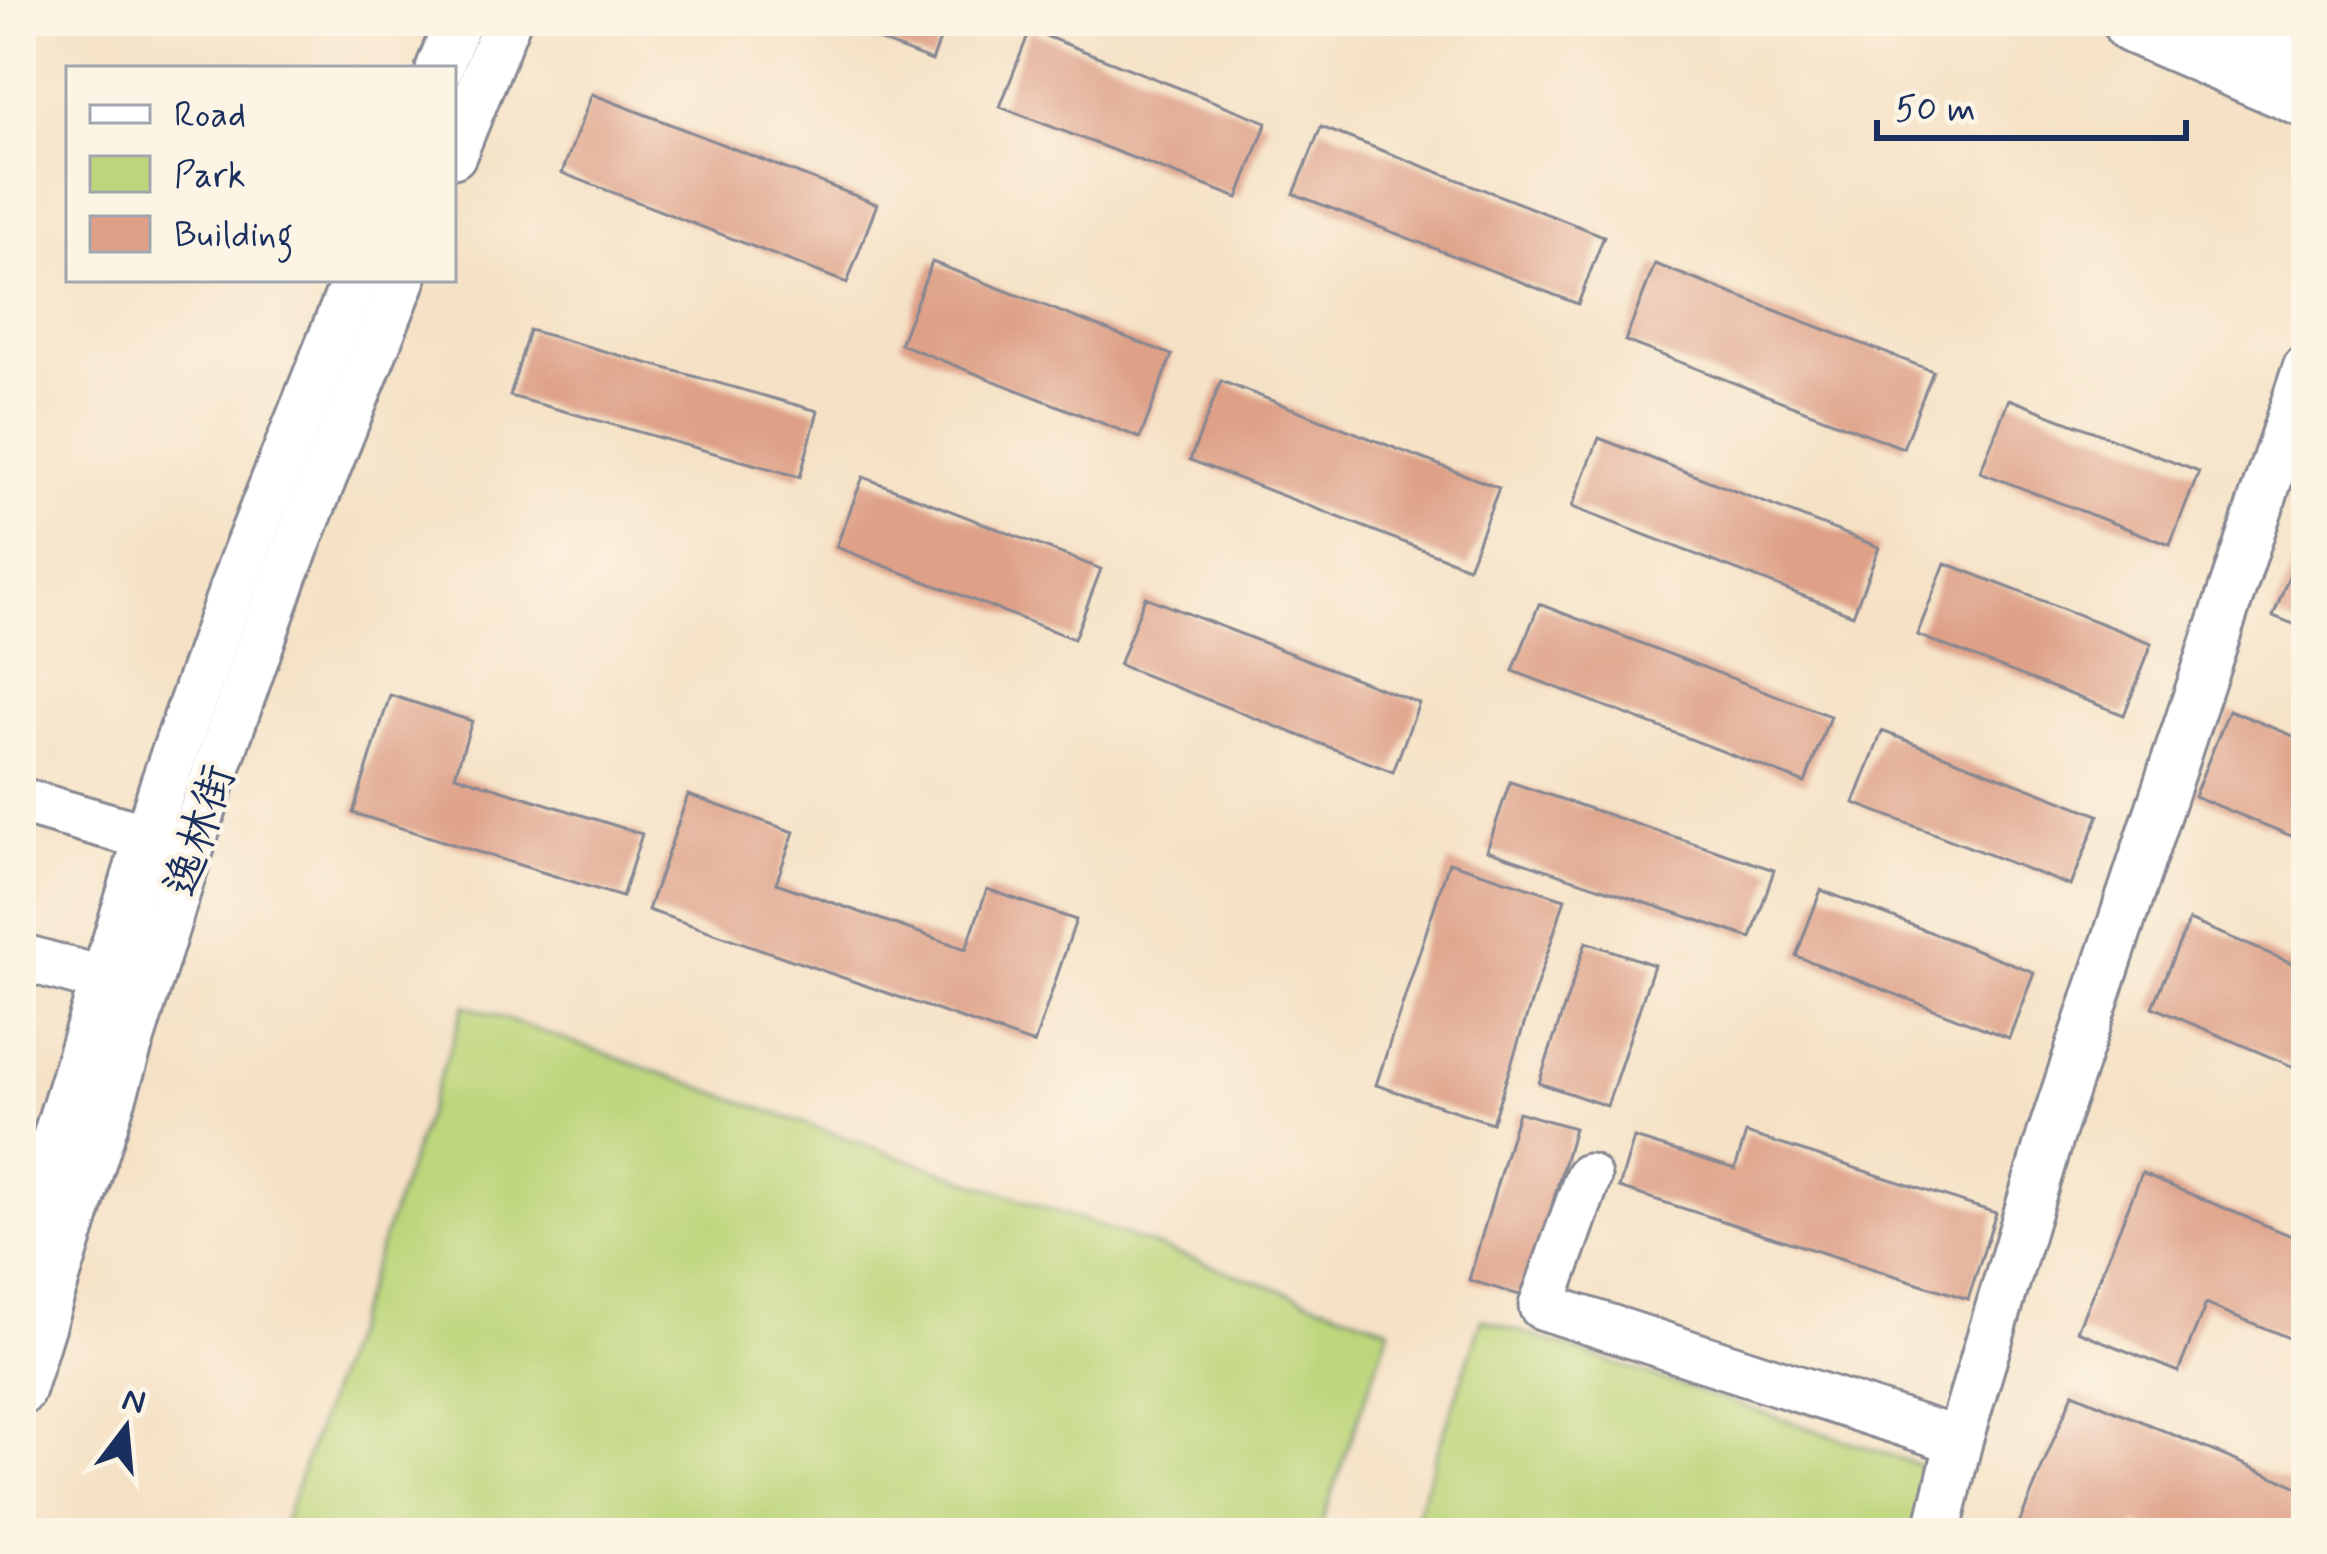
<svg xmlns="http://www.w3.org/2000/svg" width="2327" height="1554" viewBox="0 0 2327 1554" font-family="Mynerve,'LXGW WenKai TC',sans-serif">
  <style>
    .green { fill: #bdd67b; stroke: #6c826c; stroke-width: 3 }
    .building { fill: #dea087 }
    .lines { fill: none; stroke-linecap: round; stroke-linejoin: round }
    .minor-casing { stroke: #888892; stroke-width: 51 }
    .highway-casing { stroke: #888892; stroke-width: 72 }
    .minor { stroke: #fff; stroke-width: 45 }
    .highway { stroke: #fff; stroke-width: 66 }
    .labels { text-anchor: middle; stroke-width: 9; stroke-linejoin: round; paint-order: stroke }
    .street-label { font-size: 45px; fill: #1b2f5e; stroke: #fcf5e5 }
  </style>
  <rect width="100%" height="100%" fill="#fcf5e5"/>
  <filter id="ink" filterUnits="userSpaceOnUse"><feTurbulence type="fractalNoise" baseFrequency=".00833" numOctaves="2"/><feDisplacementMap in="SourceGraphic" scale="24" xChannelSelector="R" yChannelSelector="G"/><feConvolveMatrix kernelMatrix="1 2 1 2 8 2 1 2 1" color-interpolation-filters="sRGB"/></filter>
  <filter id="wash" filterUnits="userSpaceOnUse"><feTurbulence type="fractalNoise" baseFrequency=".004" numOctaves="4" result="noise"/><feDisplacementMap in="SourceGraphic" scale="48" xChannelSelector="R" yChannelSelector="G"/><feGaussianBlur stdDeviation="2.7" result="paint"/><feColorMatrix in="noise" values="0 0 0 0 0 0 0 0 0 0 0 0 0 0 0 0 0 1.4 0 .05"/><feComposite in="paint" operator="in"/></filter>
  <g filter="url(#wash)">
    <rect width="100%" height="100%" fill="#f5e1c5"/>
    <g class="green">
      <path d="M 465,1005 L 1390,1328 L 1318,1533 L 280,1533 Z"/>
      <path d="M 1482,1319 L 1937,1471 L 1917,1533 L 1410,1533 Z"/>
    </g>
    <g id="blocks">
      <g class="building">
        <path d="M 829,21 L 947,21 L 932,61 Z"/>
        <path d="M 1030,30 L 1267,122 L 1238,198 L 1000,107 Z"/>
        <path d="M 592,94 L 877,204 L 847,283 L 562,173 Z"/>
        <path d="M 1321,127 L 1604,236 L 1578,304 L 1294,194 Z"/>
        <path d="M 932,262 L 1172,355 L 1140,438 L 900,344 Z"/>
        <path d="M 1655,264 L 1933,371 L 1903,448 L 1625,341 Z"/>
        <path d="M 529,330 L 818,411 L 800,477 L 510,396 Z"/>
        <path d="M 1221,381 L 1499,488 L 1468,567 L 1190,460 Z"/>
        <path d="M 2009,399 L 2199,472 L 2170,545 L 1980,472 Z"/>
        <path d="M 1599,438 L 1879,547 L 1853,615 L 1572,507 Z"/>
        <path d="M 863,477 L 1101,569 L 1074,639 L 836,547 Z"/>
        <path d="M 2306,533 L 2306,629 L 2273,616 Z"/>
        <path d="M 1945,563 L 2152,643 L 2124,715 L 1917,635 Z"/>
        <path d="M 1145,597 L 1419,703 L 1393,772 L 1119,665 Z"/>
        <path d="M 1539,604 L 1830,716 L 1805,783 L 1513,671 Z"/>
        <path d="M 390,695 L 472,721 L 455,775 L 642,834 L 622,897 L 353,813 Z"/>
        <path d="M 2229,710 L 2306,741 L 2306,842 L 2194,796 Z"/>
        <path d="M 1882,731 L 2099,815 L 2071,886 L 1854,803 Z"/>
        <path d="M 1510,782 L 1774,870 L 1751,938 L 1487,850 Z"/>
        <path d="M 688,795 L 794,832 L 776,883 L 966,949 L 987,889 L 1076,920 L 1034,1044 L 648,910 Z"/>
        <path d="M 1449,862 L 1565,899 L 1492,1123 L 1376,1085 Z"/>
        <path d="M 1821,890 L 2034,972 L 2009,1038 L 1796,956 Z"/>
        <path d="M 2189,920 L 2306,969 L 2306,1072 L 2152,1007 Z"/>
        <path d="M 1586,942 L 1654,965 L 1607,1106 L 1539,1083 Z"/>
        <path d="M 1518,1112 L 1574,1128 L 1526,1297 L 1469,1280 Z"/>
        <path d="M 1746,1133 L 1996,1213 L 1968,1299 L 1619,1188 L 1634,1138 L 1735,1169 Z"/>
        <path d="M 2142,1174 L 2306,1242 L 2306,1345 L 2206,1304 L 2178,1372 L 2077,1331 Z"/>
        <path d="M 2073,1393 L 2306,1490 L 2306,1533 L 2160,1533 L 2137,1524 L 2133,1533 L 2015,1533 Z"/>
      </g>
    </g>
  </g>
  <g filter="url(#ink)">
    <use href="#blocks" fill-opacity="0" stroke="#888892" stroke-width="3"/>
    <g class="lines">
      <defs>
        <g id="minor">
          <path d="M 439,69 L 458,21"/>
          <path d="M 453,155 L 507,21"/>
          <path d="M 21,801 L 174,845"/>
          <path d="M 21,957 L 104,980"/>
          <path d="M 1588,1177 L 1542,1306 L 1959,1441"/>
          <path d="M 21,1251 L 163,785 L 244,556 L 355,279"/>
          <path d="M 21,1392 L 208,793 L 285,574 L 403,279"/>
          <path d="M 1937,1533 L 1959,1441 L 2051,1133 L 2306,368"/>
        </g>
        <g id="highway">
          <path d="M 2136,21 L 2306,94"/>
          <path d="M 2265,21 L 2306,39"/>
        </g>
      </defs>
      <use href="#minor" class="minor-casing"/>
      <use href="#highway" class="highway-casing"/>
      <use href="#minor" class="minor"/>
      <use href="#highway" class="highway"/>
    </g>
  </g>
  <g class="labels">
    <g class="street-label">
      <text transform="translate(198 830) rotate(-72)" y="16">逸林街</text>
    </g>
  </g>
  <rect width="2327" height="1554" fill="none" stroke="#fcf5e5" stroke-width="72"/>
  <rect x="66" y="66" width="390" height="216" fill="#fcf5e5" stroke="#a2a6af" stroke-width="3"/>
  <rect x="90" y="105" width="60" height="18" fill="#ffffff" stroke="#a2a6af" stroke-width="3"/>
  <text x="174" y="126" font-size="36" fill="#1b2f5e">Road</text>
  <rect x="90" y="156" width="60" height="36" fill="#bdd67b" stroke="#a2a6af" stroke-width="3"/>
  <text x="174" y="186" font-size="36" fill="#1b2f5e">Park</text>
  <rect x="90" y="216" width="60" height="36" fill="#dea087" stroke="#a2a6af" stroke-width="3"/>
  <text x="174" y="246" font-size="36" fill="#1b2f5e">Building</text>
  <g transform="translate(126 1428) rotate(16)" stroke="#fcf5e5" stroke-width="9" paint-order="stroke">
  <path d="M0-9L21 45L0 30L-21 45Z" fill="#1b2f5e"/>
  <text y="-18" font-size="33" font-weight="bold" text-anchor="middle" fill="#1b2f5e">N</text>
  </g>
  <path d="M1877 120v18h309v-18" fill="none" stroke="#1b2f5e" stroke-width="6"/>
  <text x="1895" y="120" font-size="36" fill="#1b2f5e" stroke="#fcf5e5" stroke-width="9" paint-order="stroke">50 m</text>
</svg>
